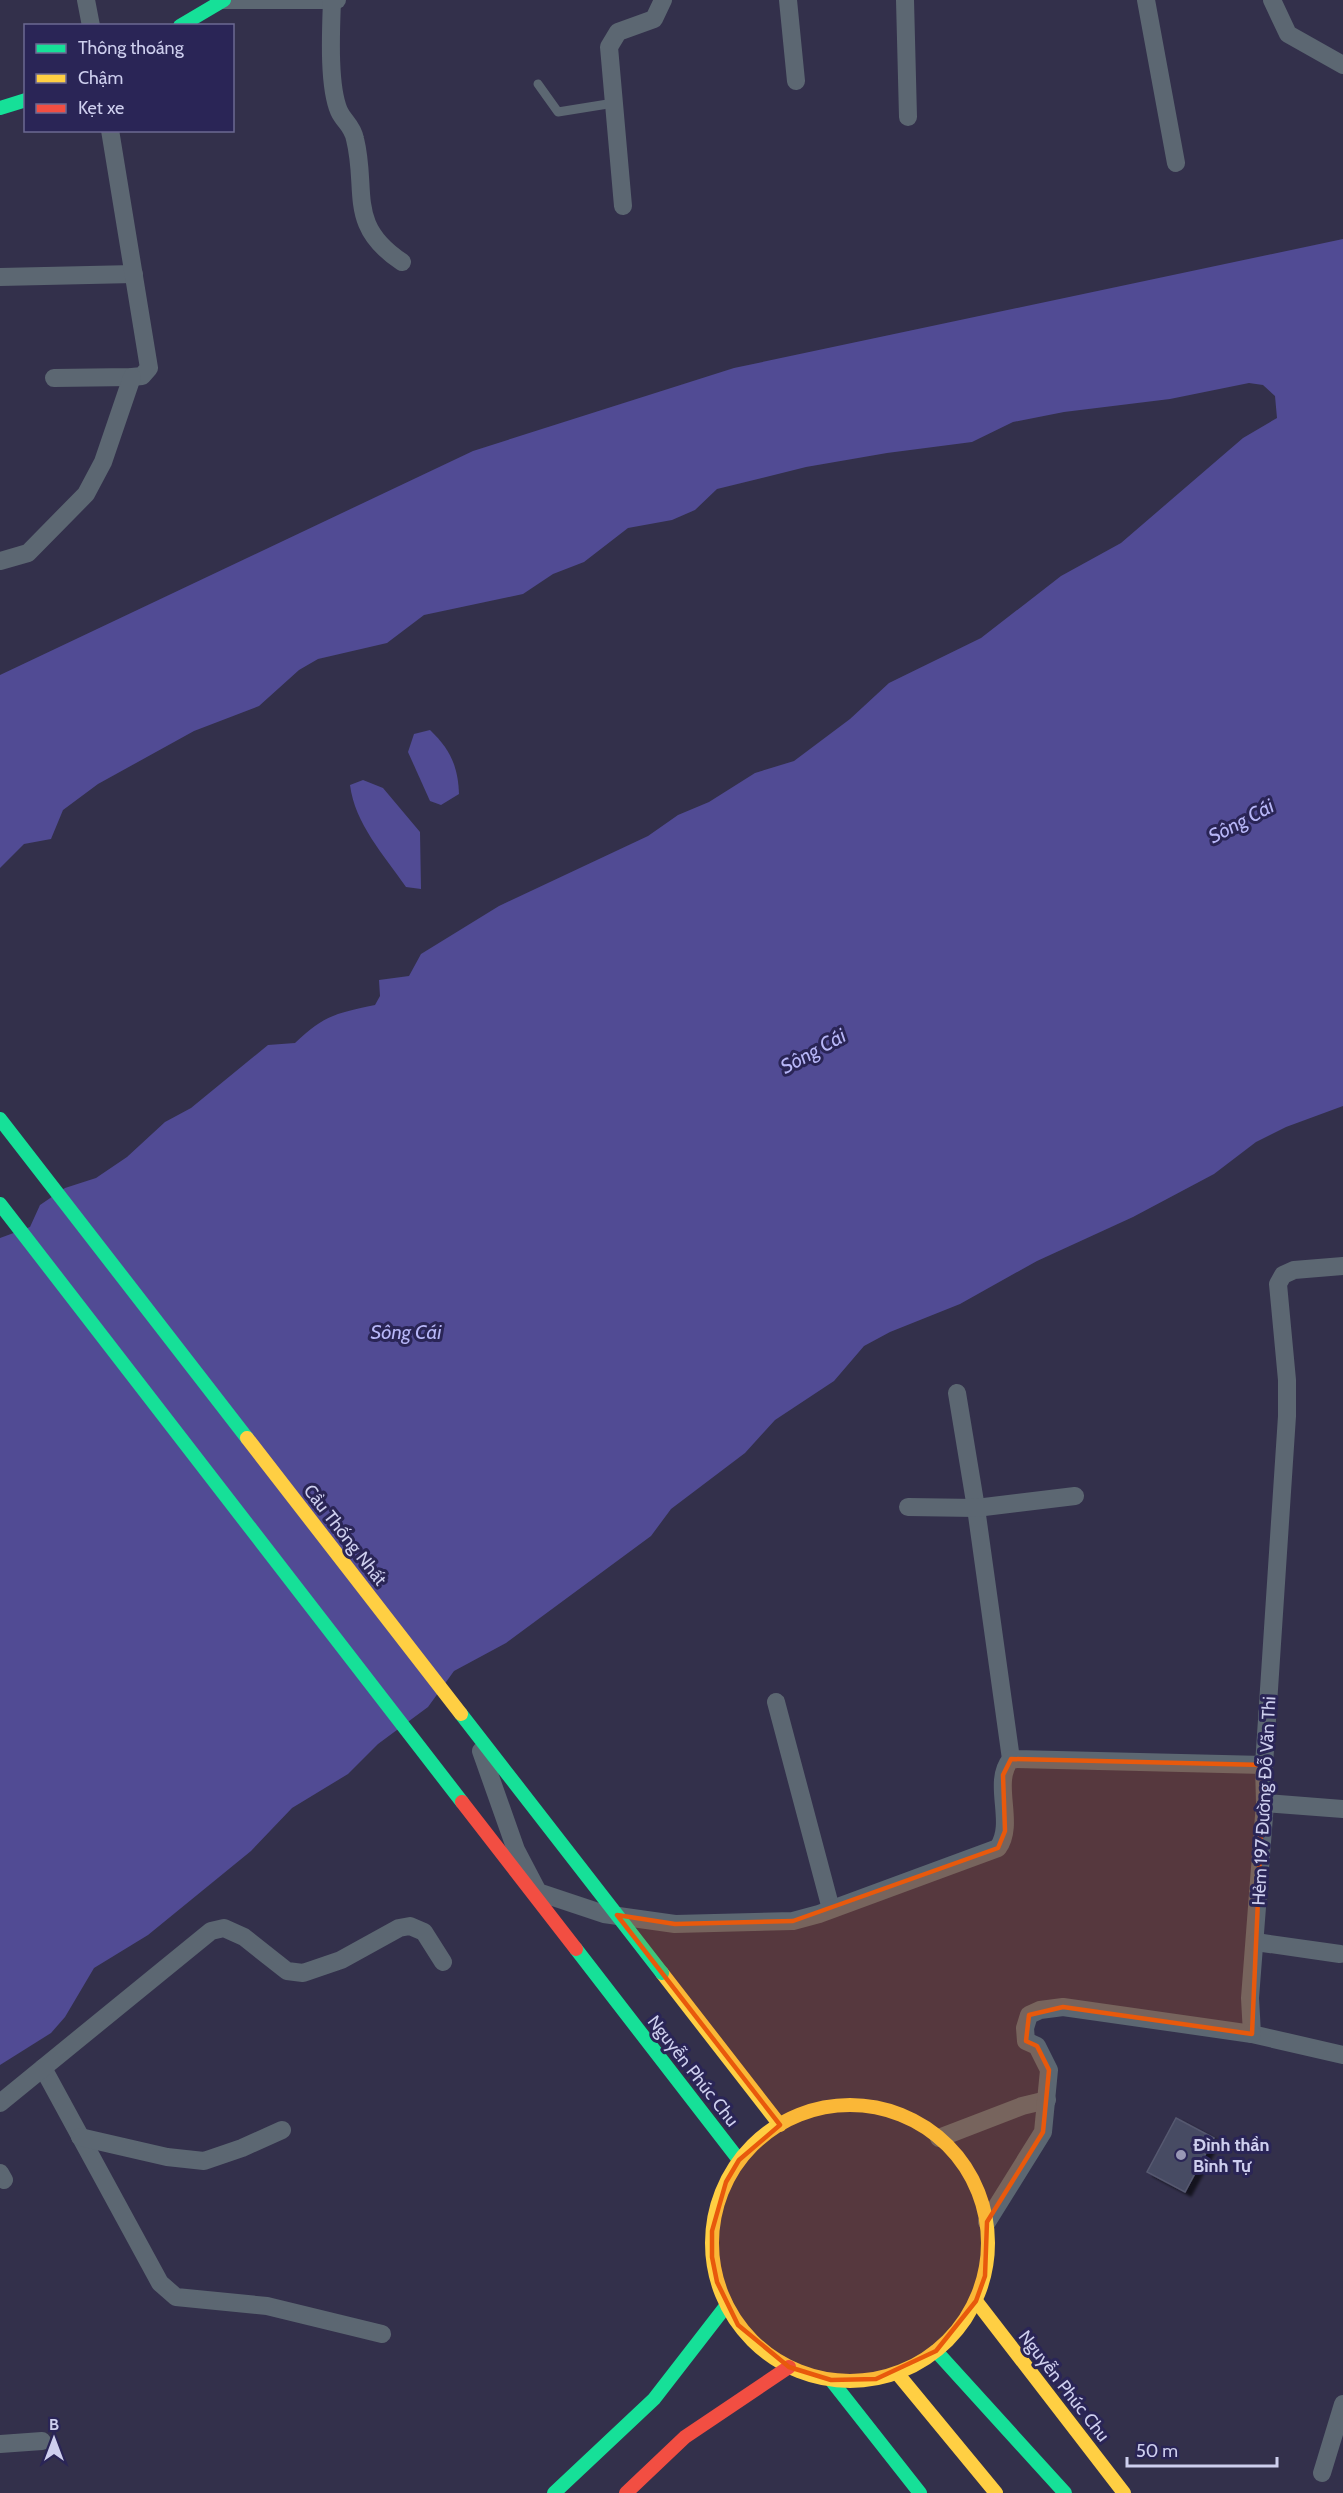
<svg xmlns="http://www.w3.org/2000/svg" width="1343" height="2493" viewBox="0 0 1343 2493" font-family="Cabin,sans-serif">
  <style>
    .water { fill: #514b94 }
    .building { fill: #474b64; stroke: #565970; stroke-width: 1.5; filter: url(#shadow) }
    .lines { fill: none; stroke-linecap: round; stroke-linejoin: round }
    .lane { stroke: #5c6772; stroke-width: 9 }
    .street { stroke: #5c6772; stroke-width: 18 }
    .fast { stroke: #16e098; stroke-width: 14 }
    .slow { stroke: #ffcf43; stroke-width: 14 }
    .jam { stroke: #f24e42; stroke-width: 14 }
    .fast-bridge { stroke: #16e098; stroke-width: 14 }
    .slow-bridge { stroke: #ffcf43; stroke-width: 14 }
    .marked { fill: #e8590c; fill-opacity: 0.2; stroke: #e8590c; stroke-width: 4.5; stroke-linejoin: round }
    .poi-dot { fill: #9897b5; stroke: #2a2556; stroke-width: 2 }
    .labels { text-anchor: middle; stroke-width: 6; stroke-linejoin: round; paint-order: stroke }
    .street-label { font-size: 18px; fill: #cecfee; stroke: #2a2556 }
    .poi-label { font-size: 18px; font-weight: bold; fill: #cecfee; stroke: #2a2556; text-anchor: start }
    .water-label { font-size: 20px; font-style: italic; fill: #b7b6f7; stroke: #2a2556 }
  </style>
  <defs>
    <filter id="shadow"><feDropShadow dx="6" dy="4" stdDeviation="1.5" flood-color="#0009"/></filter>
  </defs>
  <rect width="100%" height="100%" fill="#33304b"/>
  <g class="water">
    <path d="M 1343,239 L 1343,1106 L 1286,1127 L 1256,1142 L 1214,1174 L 1133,1217 L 1037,1261 L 960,1304 L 890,1332 L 864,1346 L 834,1381 L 775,1420 L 745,1453 L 671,1509 L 651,1536 L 506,1643 L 454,1671 L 428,1707 L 378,1744 L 348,1774 L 292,1808 L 251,1851 L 148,1935 L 94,1968 L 65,2017 L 51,2033 L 0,2065 L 0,1238 L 30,1227 L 40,1205 L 65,1188 L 96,1178 L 127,1157 L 165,1122 L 191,1108 L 268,1045 L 295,1043 C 324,1015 337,1013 375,1005 L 380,996 L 379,980 L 409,976 L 421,954 L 499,906 L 648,836 L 678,815 L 709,802 L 755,773 L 794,761 L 850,719 L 889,683 L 981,638 L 1061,576 L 1121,543 L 1243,438 L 1277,418 L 1275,396 L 1263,385 L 1249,383 L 1170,399 L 1064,412 L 1013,422 L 972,442 L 887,453 L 806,467 L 717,489 L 695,510 L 672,520 L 628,528 L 584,562 L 553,574 L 523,594 L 424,615 L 387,643 L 318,659 L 299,670 L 259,706 L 194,731 L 98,784 L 63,810 L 51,839 L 24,844 L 0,868 L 0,675 L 473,451 L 734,368 Z"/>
    <path d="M 430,730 C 450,749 458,766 459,794 L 441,805 L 430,801 L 408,752 L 414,734 Z"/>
    <path d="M 363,780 L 383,788 L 420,832 L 421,889 L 406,887 C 384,855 355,824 350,785 Z"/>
  </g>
  <path class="building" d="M 1176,2118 L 1214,2138 L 1185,2192 L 1147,2172 Z"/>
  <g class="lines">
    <path class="lane" d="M 538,84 L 558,112 L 614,103"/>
    <g class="street">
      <path d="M 86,0 L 91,26"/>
      <path d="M 223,0 L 337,0"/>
      <path d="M 332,0 C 331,29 328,85 339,111 C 344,122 352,125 355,139 C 368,191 346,225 402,262"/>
      <path d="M 788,0 L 796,81"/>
      <path d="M 905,0 L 908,117"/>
      <path d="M 1146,0 L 1176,163"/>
      <path d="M 1272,0 L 1288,34 L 1343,65"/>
      <path d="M 623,206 L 609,47 L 618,32 L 654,19 L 663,0"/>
      <path d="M 0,277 L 134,274"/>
      <path d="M 54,378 L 132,377 L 142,376 L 149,368 L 110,130"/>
      <path d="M 0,561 L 28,553 L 86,494 L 103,462 L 132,377"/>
      <path d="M 1343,1266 L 1294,1270 L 1283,1275 L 1278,1284 L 1287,1380 L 1287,1416 L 1264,1765 L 1265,1803 L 1250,1998 L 1252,2034 L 1343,2055"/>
      <path d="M 957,1393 L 976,1508 L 1011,1759 L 1264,1765"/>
      <path d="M 908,1507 L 976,1508 L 1075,1496"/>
      <path d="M 776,1702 L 831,1909"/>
      <path d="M 481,1751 L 516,1850 L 538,1892 L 604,1914 L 675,1924 L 793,1921 L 819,1914 L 998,1848 C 1016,1822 991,1783 1011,1759"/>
      <path d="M 1265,1803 L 1343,1809"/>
      <path d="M 1256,1942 L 1340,1954"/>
      <path d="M 43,2068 L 160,2283 L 176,2297 L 267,2306 L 382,2334"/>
      <path d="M 0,2103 L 211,1931 L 224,1928 L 244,1937 L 287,1971 L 303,1973 L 341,1960 L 399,1928 L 410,1926 L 424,1932 L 443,1962"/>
      <path d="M 80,2137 L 167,2157 L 204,2161 L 242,2148 L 282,2130"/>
      <path d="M 939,2138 L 1022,2106 L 1047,2100"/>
      <path d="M 0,2173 L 4,2180"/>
      <path d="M 987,2222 L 1043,2132 L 1049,2070 L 1037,2046 L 1026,2041 L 1025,2028 L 1029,2015 L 1040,2010 L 1063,2007 L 1252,2034"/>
      <path d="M 0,2444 L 42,2441"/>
      <path d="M 1322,2473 L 1343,2404"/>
    </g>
    <g class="fast">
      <path d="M 180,26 L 224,0"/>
      <path d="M 0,108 L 26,100"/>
      <path d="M 0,1204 L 462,1802"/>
      <path d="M 576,1949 L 739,2160"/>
      <path d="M 936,2351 L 1065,2493"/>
      <path d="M 831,2380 L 920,2493"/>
      <path d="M 554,2493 L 654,2399 L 726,2306"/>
    </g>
    <g class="slow">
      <path d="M 662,1973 L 780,2125"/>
      <circle cx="850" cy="2243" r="138"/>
      <path d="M 976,2301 L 1124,2493"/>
      <path d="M 897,2373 L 996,2493"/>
    </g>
    <g class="jam">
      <path d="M 462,1802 L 576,1949"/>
      <path d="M 626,2493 L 685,2437 L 789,2367"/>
    </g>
    <g class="fast-bridge">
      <path d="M 0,1119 L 247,1438"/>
      <path d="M 461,1714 L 662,1973"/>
    </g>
    <path class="slow-bridge" d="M 247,1438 L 461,1714"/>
  </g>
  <path class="marked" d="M 1011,1759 L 1264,1765 L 1252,2034 L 1063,2007 L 1029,2015 L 1026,2041 L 1037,2046 L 1049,2070 L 1043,2132 L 987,2222 L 985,2276 L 976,2301 L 936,2351 L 876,2379 L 831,2380 L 789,2367 L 738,2325 L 717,2282 L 712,2257 L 712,2231 L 726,2182 L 739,2160 L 780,2125 L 617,1915 L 675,1924 L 793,1921 L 998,1848 L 1005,1831 L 1003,1775 Z"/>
  <circle class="poi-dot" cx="1181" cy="2155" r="6"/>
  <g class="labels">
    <g class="street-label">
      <text transform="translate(345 1535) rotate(52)" y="6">Cầu Thống Nhất</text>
      <text transform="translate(1264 1801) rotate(-87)" y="6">Hẻm 197 Đường Đỗ Văn Thi</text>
      <text transform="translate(693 2071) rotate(52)" y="6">Nguyễn Phúc Chu</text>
      <text transform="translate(1064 2386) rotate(52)" y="6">Nguyễn Phúc Chu</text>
    </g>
    <g class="poi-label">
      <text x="1193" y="2151">Đình thần<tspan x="1193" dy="21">Bình Tự</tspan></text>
    </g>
    <g class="water-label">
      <text transform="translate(1241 821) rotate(-28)" y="7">Sông Cái</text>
      <text transform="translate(813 1051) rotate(-29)" y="7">Sông Cái</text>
      <text x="406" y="1339">Sông Cái</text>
    </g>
  </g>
  <rect x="24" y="24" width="210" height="108" fill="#2a2556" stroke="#6c6993" stroke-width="1.5"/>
  <rect x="36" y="44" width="30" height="9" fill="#16e098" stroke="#6c6993" stroke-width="1.5"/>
  <text x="78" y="54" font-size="18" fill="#cecfee">Thông thoáng</text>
  <rect x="36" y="74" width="30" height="9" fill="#ffcf43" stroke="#6c6993" stroke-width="1.5"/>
  <text x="78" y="84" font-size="18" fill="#cecfee">Chậm</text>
  <rect x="36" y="104" width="30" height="9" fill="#f24e42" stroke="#6c6993" stroke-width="1.5"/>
  <text x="78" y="114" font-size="18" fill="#cecfee">Kẹt xe</text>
  <g transform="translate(54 2439)" stroke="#2a2556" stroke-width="4.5" paint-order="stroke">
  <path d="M0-4.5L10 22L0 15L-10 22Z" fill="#cecfee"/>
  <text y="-9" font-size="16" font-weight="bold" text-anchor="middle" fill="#cecfee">B</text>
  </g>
  <path d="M1127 2457v9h150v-9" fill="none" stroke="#cecfee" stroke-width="3"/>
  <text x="1136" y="2457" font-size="18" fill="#cecfee" stroke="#2a2556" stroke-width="4.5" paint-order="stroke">50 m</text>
</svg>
